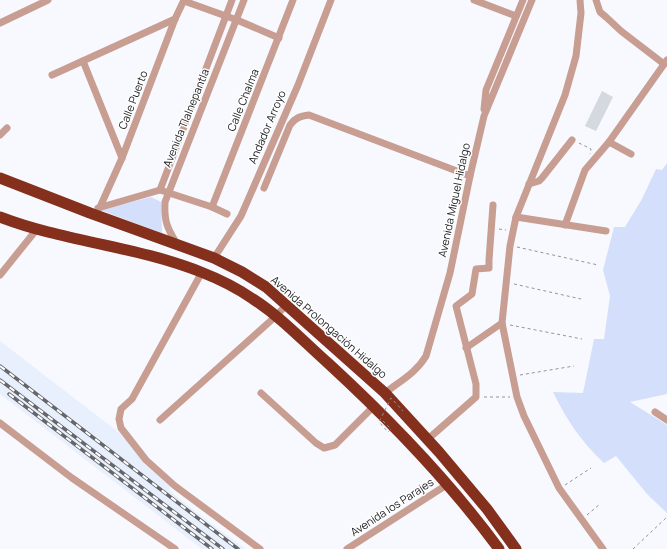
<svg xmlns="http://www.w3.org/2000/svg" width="667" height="549" viewBox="0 0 667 549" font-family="Manrope,sans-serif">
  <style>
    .built { fill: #e8effd }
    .green { fill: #d4e0fb }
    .building { fill: #d4d8df }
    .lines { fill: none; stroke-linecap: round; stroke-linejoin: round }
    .path { stroke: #939498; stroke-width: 1; stroke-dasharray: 3 3; stroke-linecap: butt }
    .minor { stroke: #c89d92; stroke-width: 7 }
    .highway { stroke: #84301d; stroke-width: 11 }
    .rail-casing { stroke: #65666a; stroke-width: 3.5 }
    .rail { stroke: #fff; stroke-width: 2; stroke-dasharray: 6; stroke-linecap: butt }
    .path-bridge { stroke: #939498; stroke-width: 1; stroke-dasharray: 3 3; stroke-linecap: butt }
    .labels { text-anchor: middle; stroke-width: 3; stroke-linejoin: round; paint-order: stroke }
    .street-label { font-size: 11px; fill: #232427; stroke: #fff }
  </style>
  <rect width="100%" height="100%" fill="#f7f9fe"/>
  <path class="built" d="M 0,341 L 122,435 L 172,486 L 169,490 L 188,506 L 245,549 L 202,549 L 0,394 Z"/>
  <g class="green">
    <path d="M 667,163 L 667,394 L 630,402 L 667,425 L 667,513 L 647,494 L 616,456 L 604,463 C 582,443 566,419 553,392 L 583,393 L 594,339 L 604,339 L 610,296 L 603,270 L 614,227 L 625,227 L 642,199 L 656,169 L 662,170 Z"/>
    <path d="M 151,197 L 161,202 L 162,233 L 100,210 Z"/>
  </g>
  <path class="building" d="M 602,91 L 613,97 L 596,131 L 585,126 Z"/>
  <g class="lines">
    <g class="path">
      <path d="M 579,143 L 591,149 L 590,154"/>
      <path d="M 499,229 L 506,230"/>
      <path d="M 517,247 L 598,265"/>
      <path d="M 514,284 L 581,299"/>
      <path d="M 510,325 L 582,339"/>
      <path d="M 520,375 L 574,366"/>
      <path d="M 484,397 L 510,397"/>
      <path d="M 565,485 L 591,468"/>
      <path d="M 587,515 L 600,504"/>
      <path d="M 633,549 L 667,517"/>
    </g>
    <g class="minor">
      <path d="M 474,0 L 516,16"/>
      <path d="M 580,0 L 581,13 L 576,56 L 565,95 L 516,217 L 510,246 L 502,323 L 517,397 L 524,416 L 559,488 L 603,549"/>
      <path d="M 596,0 L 600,12 L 606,17 L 621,31 L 664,64"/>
      <path d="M 184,1 L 237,20 L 279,38"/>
      <path d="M 0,23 L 48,0"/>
      <path d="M 83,61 L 122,158"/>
      <path d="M 52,75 L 175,19"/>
      <path d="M 484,109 L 486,90 L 523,0"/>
      <path d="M 0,135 L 7,128"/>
      <path d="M 609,142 L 631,154"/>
      <path d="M 529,184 L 539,181 L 542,178 L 572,140"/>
      <path d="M 264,188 L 290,125 C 295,118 300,116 309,115 L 470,176"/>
      <path d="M 160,190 L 232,0"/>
      <path d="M 100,207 L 122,158 L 175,19 L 184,0"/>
      <path d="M 212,207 L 293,0"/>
      <path d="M 98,208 L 160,190 L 212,207 L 227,214"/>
      <path d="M 516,217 L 606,231"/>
      <path d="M 565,225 L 585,170 L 609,142 L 667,60"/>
      <path d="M 177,244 C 167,228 164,221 165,202 L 244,0"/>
      <path d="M 214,258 L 241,216 L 298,85 L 331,0"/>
      <path d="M 202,272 L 132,399 L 121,409 L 119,419 L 121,428 L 146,460 L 175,486 L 260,549"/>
      <path d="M 0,275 L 37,229"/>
      <path d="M 466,348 L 502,323"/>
      <path d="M 261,393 L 316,443 L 324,448 L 335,445 L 374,406"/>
      <path d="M 385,393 C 400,381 416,373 426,356 L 450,273 L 470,176 L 484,116 L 532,0"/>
      <path d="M 655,412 L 667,420"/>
      <path d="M 160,420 L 276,316 L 286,305"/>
      <path d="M 0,423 L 72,478 L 175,549"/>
      <path d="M 428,439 L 476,397 L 476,384 L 456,306 L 472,294 L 476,269 L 489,268 L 489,260 L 493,205"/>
      <path d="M 347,549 L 448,484"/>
    </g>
    <g class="highway">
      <path d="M 0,178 L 90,213 L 214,258 L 242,272 L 266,287 L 385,393 L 439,452 L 487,509 L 516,549"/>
      <path d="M 0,217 C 65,242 136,246 201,272 C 219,279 237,288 253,299 C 281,317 304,342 329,364 C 391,421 449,481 499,549"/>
    </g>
    <defs>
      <g id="rail">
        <path d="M 0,366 L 238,549"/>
        <path d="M 0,380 L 223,549"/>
        <path d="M 9,394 L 212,549"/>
      </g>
    </defs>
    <use href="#rail" class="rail-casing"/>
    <use href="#rail" class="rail"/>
    <path class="path-bridge" d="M 383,421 L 391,429 L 388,432 L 379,422 L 391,398 L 403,411"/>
  </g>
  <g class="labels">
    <g class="street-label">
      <text transform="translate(133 100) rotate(-69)" y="4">Calle Puerto</text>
      <text transform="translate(243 100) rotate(-68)" y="4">Calle Chalma</text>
      <text transform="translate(186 118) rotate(-68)" y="4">Avenida Tlalnepantla</text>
      <text transform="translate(267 127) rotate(-67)" y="4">Andador Arroyo</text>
      <text transform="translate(454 200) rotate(-78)" y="4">Avenida Miguel Hidalgo</text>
      <text transform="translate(329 327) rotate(41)" y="4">Avenida Prolongación Hidalgo</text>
      <text transform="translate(392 507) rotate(-33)" y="4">Avenida los Parajes</text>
    </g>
  </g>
</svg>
